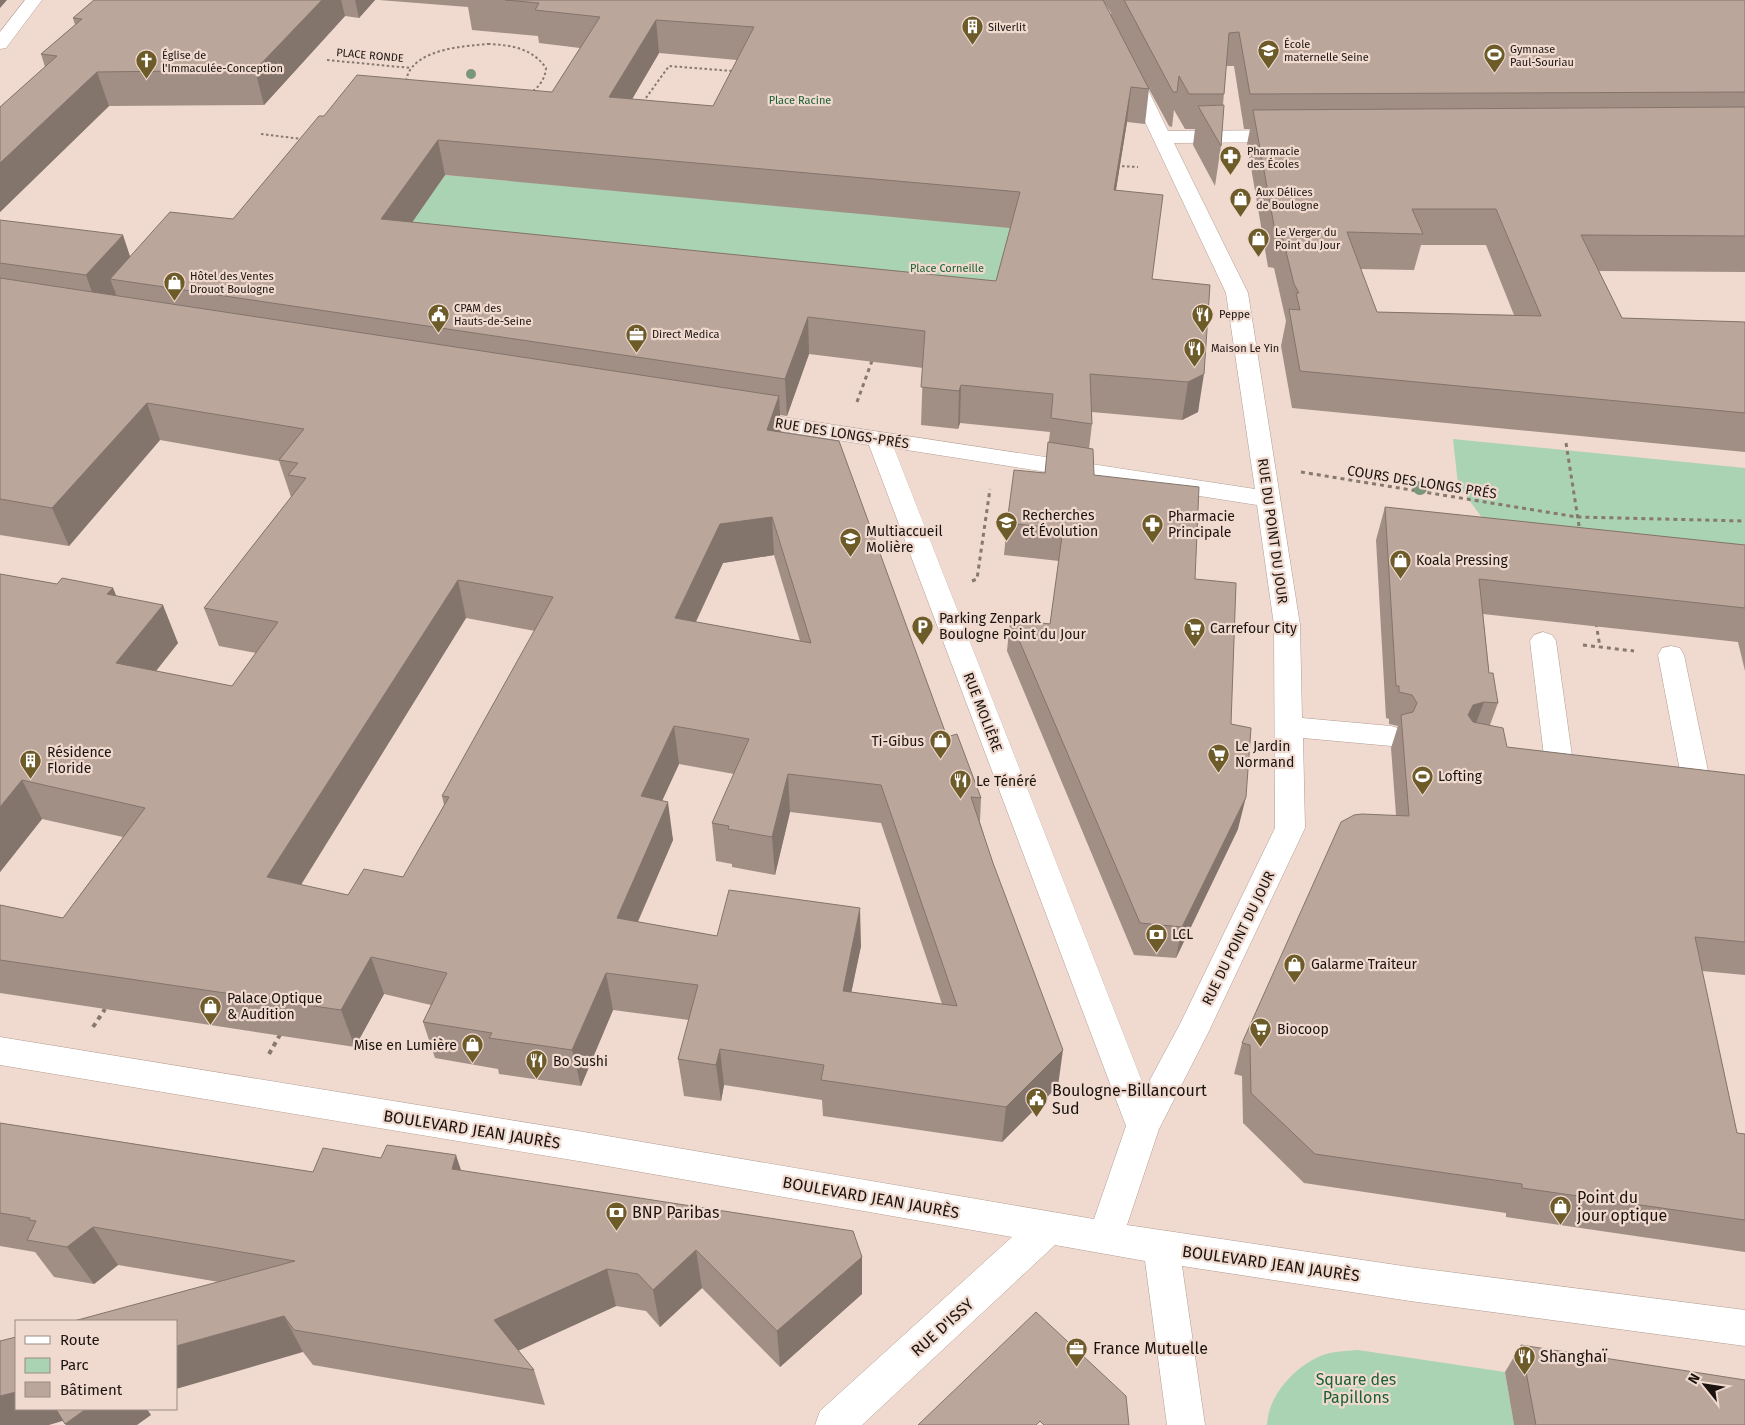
<svg xmlns="http://www.w3.org/2000/svg" width="1745" height="1425" viewBox="0 0 1745 1425" font-family="'Fira Sans',sans-serif">
  <style>
    .green { fill: #aad3b4 }
    .lines { fill: none; stroke-linecap: round; stroke-linejoin: round }
    .minor-casing { stroke: #b29d93; stroke-width: 1 }
    .path-far2 { stroke: #877870; stroke-width: 2; stroke-dasharray: 2.5 2.5; stroke-linecap: butt }
    .path-far1 { stroke: #877870; stroke-width: 3; stroke-dasharray: 4 4; stroke-linecap: butt }
    .path { stroke: #877870; stroke-width: 4; stroke-dasharray: 4.5 4.5; stroke-linecap: butt }
    .minor { fill: #fff; fill-rule: evenodd }
    .tree { fill: #7a977b }
    .wall { fill: #a18f85; fill-rule: evenodd }
    .shaded-wall { fill: #83746c }
    .building { fill: #bba69b; stroke: #83746c; fill-rule: evenodd }
    .labels { text-anchor: middle; stroke-width: 4.5; stroke-linejoin: round; paint-order: stroke }
    .far-poi-label { font-size: 11px; fill: #1a130f; stroke: #f0dacf; text-anchor: start }
    .far-street-label { font-size: 11px; fill: #1a130f; stroke: #f0dacf }
    .far-park-label { font-size: 11px; fill: #196136; stroke: #f0dacf }
    .street-label { font-size: 14px; fill: #1a130f; stroke: #f0dacf }
    .poi-label { font-size: 14px; fill: #1a130f; stroke: #f0dacf; text-anchor: start }
    .near-poi-label { font-size: 16px; fill: #1a130f; stroke: #f0dacf; text-anchor: start }
    .near-street-label { font-size: 16px; fill: #1a130f; stroke: #f0dacf }
    .near-park-label { font-size: 16px; fill: #196136; stroke: #f0dacf }
  </style>
  <rect width="100%" height="100%" fill="#f0dacf"/>
  <g class="green">
    <path d="M 445,175 L 1017,228 L 994,318 L 389,256 Z"/>
    <path d="M 1453,439 L 1745,468 L 1745,561 L 1486,523 L 1458,485 Z"/>
    <path d="M 1358,1350 L 1505,1372 L 1514,1425 L 1267,1425 C 1268,1395 1296,1365 1323,1355 C 1333,1351 1347,1351 1358,1350 Z"/>
  </g>
  <g class="lines">
    <defs>
      <g id="minor">
        <path d="M 25,0 L 42,0 L 6,48 L 0,49 L 0,32 Z"/>
        <path d="M 1131,68 L 1137,69 L 1140,73 L 1168,131 L 1287,130 L 1294,132 L 1296,136 L 1294,140 L 1287,142 L 1174,143 L 1248,293 L 1300,625 L 1302,718 L 1391,726 L 1401,729 L 1405,736 L 1401,743 L 1391,746 L 1303,738 L 1305,828 L 1208,1033 L 1159,1129 L 1127,1225 L 1410,1267 L 1745,1310 L 1745,1346 L 1410,1301 L 1182,1266 L 1205,1425 L 1167,1425 L 1145,1261 L 1055,1245 L 862,1425 L 815,1425 L 820,1411 L 1012,1237 L 584,1162 L 0,1065 L 0,1037 L 584,1132 L 1094,1219 L 1126,1126 L 869,445 L 743,425 L 735,423 L 731,418 L 735,413 L 743,411 L 1255,489 L 1226,293 L 1122,73 L 1125,69 ZM 894,448 L 1257,505 L 1274,625 L 1275,828 L 1180,1024 L 1145,1089 Z"/>
        <path d="M 1543,632 L 1552,635 L 1556,641 L 1572,756 L 1568,763 L 1558,766 L 1548,763 L 1544,756 L 1530,641 L 1534,635 Z"/>
        <path d="M 1671,646 L 1680,648 L 1684,655 L 1708,771 L 1704,778 L 1694,782 L 1684,778 L 1680,771 L 1658,655 L 1662,648 Z"/>
      </g>
    </defs>
    <use href="#minor" class="minor-casing"/>
    <g class="path-far2">
      <path d="M 488,44 C 511,45 532,48 546,68 C 543,113 444,117 415,97 C 409,93 404,85 407,77 C 415,49 464,46 488,44 Z"/>
      <path d="M 327,60 L 411,68"/>
      <path d="M 643,102 L 669,66 L 732,71 L 731,74"/>
      <path d="M 261,134 L 302,139"/>
      <path d="M 1117,166 L 1138,167"/>
    </g>
    <g class="path-far1">
      <path d="M 857,402 L 873,358"/>
      <path d="M 1566,443 L 1580,532"/>
      <path d="M 1301,472 L 1577,517 L 1745,521"/>
      <path d="M 972,581 L 977,579 L 990,489"/>
      <path d="M 1596,623 L 1600,647"/>
      <path d="M 1583,645 L 1634,651"/>
    </g>
    <g class="path">
      <path d="M 93,1027 L 105,1009"/>
      <path d="M 269,1054 L 281,1033"/>
    </g>
    <use href="#minor" class="minor"/>
  </g>
  <g class="tree">
    <circle cx="471" cy="74" r="5"/>
    <circle cx="1420" cy="488" r="7"/>
  </g>
  <g class="wall">
    <path d="M 94,0 L 375,0 L 359,18 L 345,16 L 264,105 L 109,106 L 0,212 L 0,107 L 45,67 L 41,54 L 75,25 L 73,18 Z"/>
    <path d="M 379,0 L 1745,0 L 1745,272 L 1599,271 L 1622,318 L 1745,322 L 1745,452 L 1292,408 L 1281,346 L 1286,321 L 1274,268 L 1268,267 L 1247,144 L 1250,129 L 1244,129 L 1234,66 L 1226,66 L 1223,105 L 1221,146 L 1215,186 L 1193,145 L 1195,129 L 1185,129 L 1174,110 L 1172,127 L 1169,126 L 1149,89 L 1145,124 L 1127,122 L 1116,190 L 1152,279 L 1210,285 L 1198,412 L 1182,420 L 1092,412 L 1092,424 L 1089,449 L 1094,475 L 1195,579 L 1231,724 L 1238,829 L 1176,958 L 1134,955 L 1007,651 L 1010,619 L 1050,624 L 1059,561 L 1004,555 L 1007,523 L 1045,473 L 1050,432 L 960,423 L 958,429 L 921,425 L 923,368 L 809,354 L 787,416 L 780,415 L 781,432 L 981,798 L 980,822 L 1058,1086 L 1002,1142 L 823,1116 L 822,1100 L 724,1085 L 721,1101 L 684,1096 L 678,1059 L 689,1020 L 613,1010 L 581,1086 L 499,1074 L 498,1069 L 435,1058 L 423,1022 L 431,1005 L 384,994 L 355,1047 L 0,993 L 0,905 L 63,918 L 123,837 L 42,819 L 0,872 L 0,574 L 57,584 L 113,588 L 116,596 L 178,643 L 156,671 L 232,686 L 256,653 L 219,646 L 204,608 L 291,497 L 279,461 L 160,440 L 69,546 L 0,535 L 0,220 L 130,257 L 233,219 L 324,116 L 552,92 L 580,48 L 539,43 L 538,36 L 472,30 L 468,7 ZM 1104,2 L 1111,13 L 1111,16 ZM 659,53 L 737,60 L 713,106 L 632,99 ZM 445,175 L 1010,228 L 996,281 L 412,222 ZM 1421,245 L 1486,245 L 1514,315 L 1377,312 L 1360,269 L 1414,270 ZM 774,555 L 800,641 L 696,622 L 723,563 ZM 466,618 L 535,631 L 442,796 L 444,805 L 403,877 L 348,895 L 301,885 ZM 679,764 L 734,774 L 712,823 L 716,861 L 732,864 L 732,867 L 775,875 L 790,812 L 881,823 L 942,1004 L 851,992 L 861,946 L 717,936 L 638,922 L 673,840 L 662,800 Z"/>
    <path d="M 1385,507 L 1745,545 L 1745,671 L 1738,642 L 1483,614 L 1489,673 L 1498,703 L 1490,725 L 1507,747 L 1745,775 L 1745,975 L 1702,971 L 1737,1133 L 1745,1134 L 1745,1252 L 1506,1217 L 1506,1213 L 1304,1183 L 1243,1123 L 1242,1076 L 1234,1074 L 1242,1043 L 1396,815 L 1391,748 L 1398,726 L 1389,724 L 1389,719 L 1386,718 L 1376,540 Z"/>
    <path d="M 0,1123 L 313,1172 L 461,1171 L 862,1257 L 862,1294 L 780,1367 L 702,1288 L 660,1327 L 646,1311 L 616,1306 L 518,1350 L 534,1370 L 545,1405 L 313,1365 L 303,1352 L 219,1282 L 118,1265 L 94,1284 L 54,1277 L 35,1252 L 0,1246 Z"/>
    <path d="M 1521,1345 L 1745,1425 L 1514,1425 L 1505,1372 Z"/>
  </g>
  <g class="shaded-wall">
    <path d="M 0,0 L 7,0 L 0,8 Z"/>
    <path d="M 322,0 L 341,0 L 345,16 L 264,105 L 255,70 Z"/>
    <path d="M 355,0 L 375,0 L 359,18 Z"/>
    <path d="M 656,20 L 659,53 L 613,132 L 609,97 Z"/>
    <path d="M 97,72 L 109,106 L 0,212 L 0,163 Z"/>
    <path d="M 1131,87 L 1127,122 L 1110,226 L 1114,190 Z"/>
    <path d="M 438,140 L 445,175 L 389,256 L 381,219 Z"/>
    <path d="M 123,235 L 135,271 L 110,279 L 116,294 L 99,312 L 86,275 Z"/>
    <path d="M 808,317 L 809,354 L 787,416 L 785,379 Z"/>
    <path d="M 1204,374 L 1198,412 L 1182,420 L 1188,382 Z"/>
    <path d="M 961,385 L 960,423 L 958,429 L 959,391 Z"/>
    <path d="M 779,396 L 781,433 L 767,430 Z"/>
    <path d="M 147,403 L 160,440 L 69,546 L 52,508 Z"/>
    <path d="M 772,517 L 774,555 L 723,563 L 679,657 L 675,618 L 720,524 Z"/>
    <path d="M 458,580 L 466,618 L 282,915 L 267,877 Z"/>
    <path d="M 113,588 L 129,626 L 107,594 Z"/>
    <path d="M 163,605 L 178,643 L 132,701 L 116,663 Z"/>
    <path d="M 1484,702 L 1472,734 L 1468,715 L 1473,705 Z"/>
    <path d="M 674,726 L 679,764 L 647,834 L 641,796 Z"/>
    <path d="M 788,774 L 790,812 L 775,875 L 772,837 Z"/>
    <path d="M 22,780 L 42,819 L 0,872 L 0,807 Z"/>
    <path d="M 1246,797 L 1238,829 L 1176,958 L 1182,927 Z"/>
    <path d="M 668,802 L 673,840 L 623,955 L 617,918 Z"/>
    <path d="M 860,908 L 861,946 L 844,1028 L 843,991 Z"/>
    <path d="M 371,957 L 384,994 L 355,1047 L 341,1010 Z"/>
    <path d="M 606,973 L 613,1010 L 581,1086 L 572,1050 Z"/>
    <path d="M 720,1049 L 724,1085 L 721,1101 L 716,1065 Z"/>
    <path d="M 1063,1050 L 1058,1086 L 1002,1142 L 1006,1107 Z"/>
    <path d="M 456,1155 L 469,1194 L 452,1169 Z"/>
    <path d="M 93,1227 L 118,1265 L 94,1284 L 67,1247 Z"/>
    <path d="M 696,1250 L 702,1288 L 660,1327 L 653,1290 Z"/>
    <path d="M 862,1257 L 862,1294 L 780,1367 L 777,1331 Z"/>
    <path d="M 607,1269 L 616,1306 L 507,1356 L 494,1320 Z"/>
    <path d="M 284,1316 L 303,1352 L 176,1389 L 176,1346 Z"/>
    <path d="M 16,1392 L 16,1409 L 60,1409 L 69,1419 L 49,1425 L 0,1425 L 0,1396 Z"/>
    <path d="M 86,1409 L 147,1409 L 151,1415 L 137,1425 L 66,1425 L 65,1424 Z"/>
  </g>
  <g class="building">
    <path d="M 94,0 L 322,0 L 255,70 L 97,72 L 0,163 L 0,107 L 57,56 L 41,54 L 82,19 L 73,18 Z"/>
    <path d="M 505,0 L 1103,0 L 1149,89 L 1131,87 L 1114,190 L 1163,195 L 1152,279 L 1210,285 L 1204,374 L 1188,382 L 1090,374 L 1092,424 L 1051,418 L 1053,394 L 961,385 L 959,391 L 921,387 L 925,331 L 808,317 L 785,379 L 110,279 L 170,212 L 233,219 L 319,116 L 324,116 L 357,75 L 552,92 L 600,17 L 535,10 L 539,3 ZM 656,20 L 754,27 L 713,106 L 609,97 ZM 438,140 L 1020,192 L 996,281 L 381,219 Z"/>
    <path d="M 1124,0 L 1745,0 L 1745,92 L 1250,94 L 1239,32 L 1229,33 L 1224,94 L 1189,94 L 1179,76 L 1177,92 L 1173,92 Z"/>
    <path d="M 1224,105 L 1221,146 L 1198,106 Z"/>
    <path d="M 1745,107 L 1745,236 L 1581,235 L 1622,318 L 1745,322 L 1745,413 L 1300,371 L 1289,309 L 1300,310 L 1296,293 L 1299,293 L 1294,284 L 1281,231 L 1275,231 L 1253,110 ZM 1412,209 L 1496,209 L 1541,316 L 1377,312 L 1347,232 L 1423,234 Z"/>
    <path d="M 0,220 L 123,235 L 86,275 L 0,263 Z"/>
    <path d="M 0,278 L 779,396 L 767,430 L 839,441 L 947,737 L 957,734 L 981,798 L 971,797 L 993,863 L 1063,1050 L 1006,1107 L 821,1080 L 824,1065 L 720,1049 L 716,1065 L 678,1059 L 698,985 L 606,973 L 572,1050 L 489,1038 L 492,1033 L 423,1022 L 447,973 L 371,957 L 341,1010 L 0,960 L 0,905 L 63,918 L 145,808 L 22,780 L 0,807 L 0,574 L 57,584 L 62,578 L 113,588 L 107,594 L 163,605 L 116,663 L 232,686 L 278,622 L 204,608 L 306,478 L 288,475 L 298,463 L 279,460 L 304,429 L 147,403 L 52,508 L 0,499 ZM 772,517 L 811,643 L 675,618 L 720,524 ZM 458,580 L 553,597 L 442,796 L 449,797 L 403,877 L 364,869 L 348,895 L 267,877 ZM 674,726 L 749,739 L 712,823 L 729,826 L 728,829 L 772,837 L 788,774 L 881,785 L 957,1006 L 843,991 L 860,908 L 729,890 L 717,936 L 617,918 L 668,802 L 641,796 Z"/>
    <path d="M 1048,442 L 1093,449 L 1094,475 L 1199,487 L 1195,579 L 1236,583 L 1231,724 L 1251,728 L 1246,797 L 1182,927 L 1140,923 L 1010,619 L 1050,624 L 1063,529 L 1007,523 L 1014,470 L 1045,473 Z"/>
    <path d="M 1385,507 L 1745,545 L 1745,608 L 1479,579 L 1489,673 L 1493,673 L 1498,703 L 1484,702 L 1473,705 L 1468,715 L 1473,722 L 1503,728 L 1507,747 L 1745,775 L 1745,942 L 1695,937 L 1737,1133 L 1745,1134 L 1745,1220 L 1522,1188 L 1522,1184 L 1315,1154 L 1251,1093 L 1250,1045 L 1242,1043 L 1341,822 L 1354,815 L 1362,814 L 1409,816 L 1401,715 L 1413,712 L 1417,703 L 1412,695 L 1399,692 L 1399,686 L 1396,686 Z"/>
    <path d="M 0,1123 L 313,1172 L 323,1148 L 381,1158 L 387,1145 L 456,1155 L 452,1169 L 853,1231 L 862,1257 L 777,1331 L 696,1250 L 653,1290 L 638,1274 L 607,1269 L 494,1320 L 534,1370 L 294,1330 L 284,1316 L 176,1346 L 176,1321 L 74,1321 L 295,1261 L 93,1227 L 67,1247 L 27,1240 L 36,1221 L 29,1220 L 30,1218 L 0,1213 Z"/>
    <path d="M 1036,1312 L 1126,1396 L 1129,1425 L 1044,1425 L 1040,1421 L 1036,1425 L 918,1425 Z"/>
    <path d="M 16,1337 L 16,1392 L 0,1396 L 0,1341 Z"/>
    <path d="M 1521,1345 L 1745,1380 L 1745,1425 L 1536,1425 Z"/>
    <path d="M 56,1409 L 86,1409 L 65,1424 Z"/>
  </g>
  <defs>
    <symbol id="building-pin" viewBox="-11 -11 22 30"><path d="M0 17L-7.5 6A9.5 9.5 0 1 1 7.5 6Z" fill="#6d5b29" stroke="#f0dacf"/><path d="M-4-6H4V6H1V3H-1V6H-4ZM-2.5-4.3h1.7v1.8h-1.7ZM.8-4.3h1.7v1.8H.8ZM-2.5-1h1.7V.8h-1.7ZM.8-1h1.7V.8H.8Z" fill="#fff"/></symbol>
    <symbol id="school-pin" viewBox="-11 -11 22 30"><path d="M0 17L-7.5 6A9.5 9.5 0 1 1 7.5 6Z" fill="#6d5b29" stroke="#f0dacf"/><path d="M0-5L7-2L0 1L-7-2ZM-4 1L0 2.5L4 1V4Q0 6-4 4Z" fill="#fff"/></symbol>
    <symbol id="stadium-pin" viewBox="-11 -11 22 30"><path d="M0 17L-7.5 6A9.5 9.5 0 1 1 7.5 6Z" fill="#6d5b29" stroke="#f0dacf"/><path d="M0-5a6.5 5 0 1 0 0 10a6.5 5 0 1 0 0-10ZM-3.5-1.8h7v3.6h-7Z" fill="#fff"/></symbol>
    <symbol id="church-pin" viewBox="-11 -11 22 30"><path d="M0 17L-7.5 6A9.5 9.5 0 1 1 7.5 6Z" fill="#6d5b29" stroke="#f0dacf"/><path d="M-1.2-6h2.4v3.5h3.3v2.4h-3.3V6h-2.4V-.1h-3.3v-2.4h3.3Z" fill="#fff"/></symbol>
    <symbol id="pharmacy-pin" viewBox="-11 -11 22 30"><path d="M0 17L-7.5 6A9.5 9.5 0 1 1 7.5 6Z" fill="#6d5b29" stroke="#f0dacf"/><path d="M-2-6h4v4h4v4h-4v4h-4v-4h-4v-4h4Z" fill="#fff"/></symbol>
    <symbol id="shop-pin" viewBox="-11 -11 22 30"><path d="M0 17L-7.5 6A9.5 9.5 0 1 1 7.5 6Z" fill="#6d5b29" stroke="#f0dacf"/><path d="M-5-2.5h2.3a2.7 3.5 0 0 1 5.4 0H5L5.5 6h-11ZM-1.5-2.5h3a1.5 2.3 0 0 0-3 0Z" fill="#fff"/></symbol>
    <symbol id="civic-pin" viewBox="-11 -11 22 30"><path d="M0 17L-7.5 6A9.5 9.5 0 1 1 7.5 6Z" fill="#6d5b29" stroke="#f0dacf"/><path d="M-.6-6.5H3V-4.5H.6V-3L4-1V1h2V6H-6V1h2V-1L-.6-3ZM-1.2 2.5V6h2.4V2.5Z" fill="#fff"/></symbol>
    <symbol id="restaurant-pin" viewBox="-11 -11 22 30"><path d="M0 17L-7.5 6A9.5 9.5 0 1 1 7.5 6Z" fill="#6d5b29" stroke="#f0dacf"/><path d="M-5-6h1v4h1v-4h1v4h1v-4h1v5L-1.5 .5V6h-2V.5L-5-1ZM5-6V6H3V1.5H1.5Q1.5-4 5-6Z" fill="#fff"/></symbol>
    <symbol id="office-pin" viewBox="-11 -11 22 30"><path d="M0 17L-7.5 6A9.5 9.5 0 1 1 7.5 6Z" fill="#6d5b29" stroke="#f0dacf"/><path d="M-6-3h4V-5.5h4V-3h4V5H-6ZM-1-4.5V-3h2v-1.5ZM-6 0V1H6V0Z" fill="#fff"/></symbol>
    <symbol id="parking-pin" viewBox="-11 -11 22 30"><path d="M0 17L-7.5 6A9.5 9.5 0 1 1 7.5 6Z" fill="#6d5b29" stroke="#f0dacf"/><path d="M-3.5-5.5H1a3.5 3.5 0 0 1 0 7H-1V5.5H-3.5ZM-1-3.4V-.6H.8a1.4 1.4 0 0 0 0-2.8Z" fill="#fff"/></symbol>
    <symbol id="supermarket-pin" viewBox="-11 -11 22 30"><path d="M0 17L-7.5 6A9.5 9.5 0 1 1 7.5 6Z" fill="#6d5b29" stroke="#f0dacf"/><path d="M-6-5.5h2.5l.6 2H6L4.5 2H-2.5L-4.4-4H-6ZM-1.5 3.2a1.3 1.3 0 1 0 .1 0ZM3 3.2a1.3 1.3 0 1 0 .1 0Z" fill="#fff"/></symbol>
    <symbol id="bank-pin" viewBox="-11 -11 22 30"><path d="M0 17L-7.5 6A9.5 9.5 0 1 1 7.5 6Z" fill="#6d5b29" stroke="#f0dacf"/><path d="M-6-4H6V4H-6ZM0-2.3a2.3 2.3 0 1 0 0 4.6a2.3 2.3 0 1 0 0-4.6Z" fill="#fff"/></symbol>
  </defs>
  <g fill-rule="evenodd">
    <use href="#building-pin" x="960" y="14" width="25" height="34"/>
    <use href="#school-pin" x="1256" y="38" width="25" height="34"/>
    <use href="#stadium-pin" x="1482" y="42" width="25" height="34"/>
    <use href="#church-pin" x="134" y="48" width="25" height="34"/>
    <use href="#pharmacy-pin" x="1218" y="144" width="25" height="34"/>
    <use href="#shop-pin" x="1228" y="186" width="25" height="34"/>
    <use href="#shop-pin" x="1246" y="226" width="25" height="34"/>
    <use href="#shop-pin" x="162" y="270" width="25" height="34"/>
    <use href="#civic-pin" x="426" y="302" width="25" height="34"/>
    <use href="#restaurant-pin" x="1190" y="302" width="25" height="34"/>
    <use href="#office-pin" x="624" y="322" width="25" height="34"/>
    <use href="#restaurant-pin" x="1182" y="336" width="25" height="34"/>
    <use href="#school-pin" x="994" y="510" width="25" height="34"/>
    <use href="#pharmacy-pin" x="1140" y="512" width="25" height="34"/>
    <use href="#school-pin" x="838" y="526" width="25" height="34"/>
    <use href="#shop-pin" x="1388" y="548" width="25" height="34"/>
    <use href="#parking-pin" x="910" y="614" width="25" height="34"/>
    <use href="#supermarket-pin" x="1182" y="616" width="25" height="34"/>
    <use href="#shop-pin" x="928" y="728" width="25" height="34"/>
    <use href="#supermarket-pin" x="1206" y="742" width="25" height="34"/>
    <use href="#building-pin" x="18" y="748" width="25" height="34"/>
    <use href="#stadium-pin" x="1410" y="764" width="25" height="34"/>
    <use href="#restaurant-pin" x="948" y="768" width="25" height="34"/>
    <use href="#bank-pin" x="1144" y="922" width="25" height="34"/>
    <use href="#shop-pin" x="1282" y="952" width="25" height="34"/>
    <use href="#shop-pin" x="198" y="994" width="25" height="34"/>
    <use href="#supermarket-pin" x="1248" y="1016" width="25" height="34"/>
    <use href="#shop-pin" x="460" y="1032" width="25" height="34"/>
    <use href="#restaurant-pin" x="524" y="1048" width="25" height="34"/>
    <use href="#civic-pin" x="1024" y="1086" width="25" height="34"/>
    <use href="#shop-pin" x="1548" y="1194" width="25" height="34"/>
    <use href="#bank-pin" x="604" y="1200" width="25" height="34"/>
    <use href="#office-pin" x="1064" y="1336" width="25" height="34"/>
    <use href="#restaurant-pin" x="1512" y="1344" width="25" height="34"/>
  </g>
  <g class="labels">
    <g class="far-poi-label">
      <text x="988" y="31">Silverlit</text>
      <text x="1284" y="48">École<tspan x="1284" dy="13">maternelle Seine</tspan></text>
      <text x="1510" y="53">Gymnase<tspan x="1510" dy="13">Paul-Souriau</tspan></text>
      <text x="162" y="59">Église de<tspan x="162" dy="13">l'Immaculée-Conception</tspan></text>
      <text x="1247" y="155">Pharmacie<tspan x="1247" dy="13">des Écoles</tspan></text>
      <text x="1256" y="196">Aux Délices<tspan x="1256" dy="13">de Boulogne</tspan></text>
      <text x="1275" y="236">Le Verger du<tspan x="1275" dy="13">Point du Jour</tspan></text>
      <text x="190" y="280">Hôtel des Ventes<tspan x="190" dy="13">Drouot Boulogne</tspan></text>
      <text x="454" y="312">CPAM des<tspan x="454" dy="13">Hauts-de-Seine</tspan></text>
      <text x="1219" y="318">Peppe</text>
      <text x="652" y="338">Direct Medica</text>
      <text x="1211" y="352">Maison Le Yin</text>
    </g>
    <g class="far-street-label">
      <text transform="translate(370 55) rotate(5)" y="4">PLACE RONDE</text>
    </g>
    <g class="far-park-label">
      <text x="800" y="104">Place Racine</text>
      <text x="947" y="272">Place Corneille</text>
    </g>
    <g class="street-label">
      <text transform="translate(842 433) rotate(9)" y="5">RUE DES LONGS-PRÉS</text>
      <text transform="translate(1422 482) rotate(9)" y="5">COURS DES LONGS PRÉS</text>
      <text transform="translate(1273 531) rotate(82)" y="5">RUE DU POINT DU JOUR</text>
      <text transform="translate(983 712) rotate(69)" y="5">RUE MOLIÈRE</text>
      <text transform="translate(1238 938) rotate(-64)" y="5">RUE DU POINT DU JOUR</text>
    </g>
    <g class="poi-label">
      <text x="1022" y="520">Recherches<tspan x="1022" dy="16">et Évolution</tspan></text>
      <text x="1168" y="521">Pharmacie<tspan x="1168" dy="16">Principale</tspan></text>
      <text x="866" y="536">Multiaccueil<tspan x="866" dy="16">Molière</tspan></text>
      <text x="1416" y="565">Koala Pressing</text>
      <text x="939" y="623">Parking Zenpark<tspan x="939" dy="16">Boulogne Point du Jour</tspan></text>
      <text x="1210" y="633">Carrefour City</text>
      <text x="924" y="746" text-anchor="end">Ti-Gibus</text>
      <text x="1235" y="751">Le Jardin<tspan x="1235" dy="16">Normand</tspan></text>
      <text x="47" y="757">Résidence<tspan x="47" dy="16">Floride</tspan></text>
      <text x="1438" y="781">Lofting</text>
      <text x="976" y="786">Le Ténéré</text>
      <text x="1172" y="939">LCL</text>
      <text x="1311" y="969">Galarme Traiteur</text>
      <text x="227" y="1003">Palace Optique<tspan x="227" dy="16">&amp; Audition</tspan></text>
      <text x="1277" y="1034">Biocoop</text>
      <text x="457" y="1050" text-anchor="end">Mise en Lumière</text>
      <text x="553" y="1066">Bo Sushi</text>
    </g>
    <g class="near-poi-label">
      <text x="1052" y="1096">Boulogne-Billancourt<tspan x="1052" dy="18">Sud</tspan></text>
      <text x="1577" y="1203">Point du<tspan x="1577" dy="18">jour optique</tspan></text>
      <text x="632" y="1218">BNP Paribas</text>
      <text x="1093" y="1354">France Mutuelle</text>
      <text x="1540" y="1362">Shanghaï</text>
    </g>
    <g class="near-street-label">
      <text transform="translate(472 1129) rotate(9)" y="6">BOULEVARD JEAN JAURÈS</text>
      <text transform="translate(871 1197) rotate(10)" y="6">BOULEVARD JEAN JAURÈS</text>
      <text transform="translate(1271 1263) rotate(8)" y="6">BOULEVARD JEAN JAURÈS</text>
      <text transform="translate(942 1327) rotate(-42)" y="6">RUE D'ISSY</text>
    </g>
    <g class="near-park-label">
      <text x="1356" y="1385">Square des<tspan x="1356" dy="18">Papillons</tspan></text>
    </g>
  </g>
  <rect x="15" y="1320" width="162" height="90" fill="#f0dacf" stroke="#9a8a82"/>
  <rect x="25" y="1336" width="25" height="8" fill="#ffffff" stroke="#9a8a82"/>
  <text x="60" y="1345" font-size="15" fill="#1a130f">Route</text>
  <rect x="25" y="1358" width="25" height="15" fill="#aad3b4" stroke="#9a8a82"/>
  <text x="60" y="1370" font-size="15" fill="#1a130f">Parc</text>
  <rect x="25" y="1382" width="25" height="15" fill="#bba69b" stroke="#9a8a82"/>
  <text x="60" y="1395" font-size="15" fill="#1a130f">Bâtiment</text>
  <g transform="translate(1705 1385) rotate(300)" stroke="#f0dacf" stroke-width="4" paint-order="stroke">
  <path d="M0-4L9 19L0 12L-9 19Z" fill="#1a130f"/>
  <text y="-8" font-size="14" font-weight="bold" text-anchor="middle" fill="#1a130f">N</text>
  </g>
</svg>
